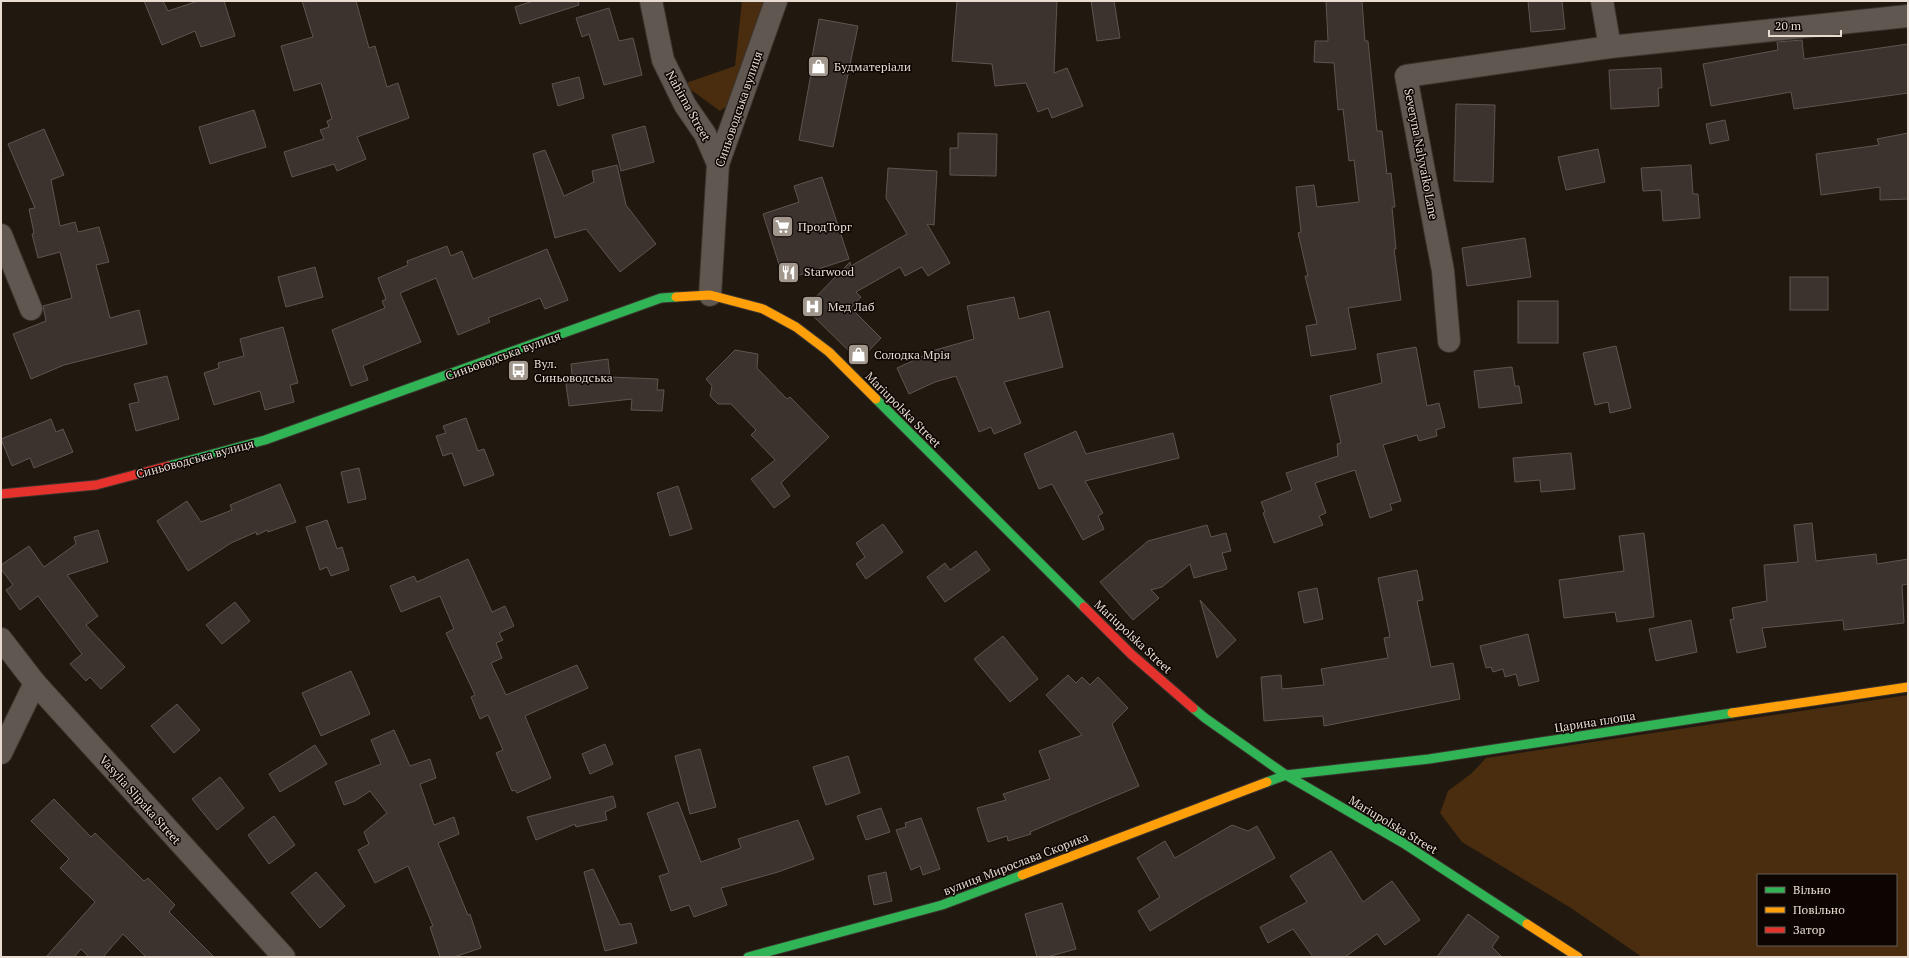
<svg xmlns="http://www.w3.org/2000/svg" width="1909" height="958" viewBox="0 0 1909 958" font-family="'PT Serif',serif">
  <style>
    .green { fill: #4a2d0f; fill-rule: evenodd }
    .building { fill: #3c332e; stroke: #5f5550 }
    .lines { fill: none; stroke-linecap: round; stroke-linejoin: round }
    .street-casing { stroke: #3b342e; stroke-width: 24 }
    .fast-casing { stroke: #3b342e; stroke-width: 11 }
    .slow-casing { stroke: #3b342e; stroke-width: 11 }
    .jam-casing { stroke: #3b342e; stroke-width: 11 }
    .street { stroke: #5f5750; stroke-width: 22 }
    .fast { stroke: #30b455; stroke-width: 9 }
    .slow { stroke: #ff9f0a; stroke-width: 9 }
    .jam { stroke: #e5322d; stroke-width: 9 }
    .labels { text-anchor: middle; stroke-width: 3; stroke-linejoin: round; paint-order: stroke }
    .poi-label { font-size: 12px; fill: #e8dcd1; stroke: #0c0502; text-anchor: start }
    .street-label { font-size: 12px; fill: #e8dcd1; stroke: #0c0502 }
  </style>
  <rect width="100%" height="100%" fill="#21180f"/>
  <g class="green">
    <path d="M 742,1 L 776,1 L 736,100 L 720,111 L 683,84 L 735,66 Z"/>
    <path d="M 1908,695 L 1908,957 L 1642,957 L 1571,908 L 1462,842 L 1440,813 L 1448,791 L 1472,773 L 1486,758 ZM 1758,875 L 1896,875 L 1896,945 L 1758,945 Z"/>
  </g>
  <g class="building">
    <path d="M 144,1 L 163,1 L 168,11 L 198,1 L 224,1 L 235,36 L 201,47 L 195,31 L 162,45 Z"/>
    <path d="M 302,1 L 356,1 L 369,48 L 375,46 L 387,87 L 398,83 L 409,118 L 357,137 L 366,159 L 337,171 L 334,164 L 292,177 L 284,152 L 324,139 L 320,130 L 329,127 L 327,121 L 332,119 L 321,83 L 294,91 L 281,46 L 313,37 Z"/>
    <path d="M 533,1 L 578,1 L 579,5 L 520,24 L 515,7 Z"/>
    <path d="M 957,1 L 1057,1 L 1054,73 L 1067,68 L 1083,106 L 1052,118 L 1048,108 L 1038,112 L 1026,83 L 995,86 L 992,64 L 952,61 Z"/>
    <path d="M 1091,1 L 1114,1 L 1120,38 L 1097,41 Z"/>
    <path d="M 1326,1 L 1362,1 L 1365,41 L 1368,41 L 1377,131 L 1382,131 L 1387,174 L 1391,173 L 1395,207 L 1392,207 L 1396,249 L 1394,249 L 1401,300 L 1348,308 L 1356,349 L 1311,356 L 1306,326 L 1317,324 L 1305,276 L 1308,276 L 1298,233 L 1301,232 L 1296,187 L 1314,185 L 1317,207 L 1359,202 L 1354,160 L 1349,161 L 1343,109 L 1338,110 L 1334,63 L 1314,62 L 1315,41 L 1328,41 Z"/>
    <path d="M 1528,1 L 1562,1 L 1565,29 L 1531,32 Z"/>
    <path d="M 609,8 L 619,41 L 633,38 L 642,75 L 604,85 L 589,34 L 582,37 L 576,18 Z"/>
    <path d="M 819,19 L 858,26 L 833,147 L 799,140 L 811,74 L 809,74 Z"/>
    <path d="M 1802,40 L 1804,59 L 1908,44 L 1908,93 L 1794,109 L 1791,92 L 1711,106 L 1703,64 L 1778,50 L 1777,42 Z"/>
    <path d="M 1661,68 L 1662,88 L 1658,88 L 1659,106 L 1611,109 L 1609,70 Z"/>
    <path d="M 579,77 L 584,98 L 558,106 L 552,84 Z"/>
    <path d="M 1456,104 L 1495,105 L 1493,182 L 1454,181 Z"/>
    <path d="M 254,110 L 266,147 L 210,164 L 199,127 Z"/>
    <path d="M 1725,120 L 1729,140 L 1710,144 L 1706,124 Z"/>
    <path d="M 645,126 L 654,162 L 621,171 L 612,135 Z"/>
    <path d="M 44,129 L 64,175 L 51,180 L 60,226 L 75,222 L 78,232 L 99,227 L 109,262 L 96,265 L 110,318 L 139,310 L 147,344 L 64,365 L 31,379 L 13,334 L 46,321 L 43,306 L 72,298 L 60,252 L 38,258 L 32,234 L 34,233 L 29,209 L 35,208 L 8,144 Z"/>
    <path d="M 958,133 L 997,134 L 996,176 L 950,175 L 950,148 L 958,148 Z"/>
    <path d="M 1908,133 L 1908,199 L 1880,200 L 1880,187 L 1821,195 L 1816,154 L 1879,145 L 1877,139 Z"/>
    <path d="M 1598,149 L 1605,182 L 1566,190 L 1558,157 Z"/>
    <path d="M 545,150 L 564,196 L 594,182 L 592,171 L 617,165 L 626,205 L 656,244 L 620,272 L 586,229 L 555,238 L 533,154 Z"/>
    <path d="M 1691,165 L 1693,194 L 1698,194 L 1700,218 L 1663,221 L 1661,190 L 1643,191 L 1641,168 Z"/>
    <path d="M 888,168 L 937,171 L 934,225 L 927,224 L 950,263 L 928,276 L 922,267 L 905,276 L 900,267 L 856,292 L 861,297 L 851,308 L 881,338 L 859,361 L 805,308 L 850,262 L 851,266 L 907,234 L 886,198 Z"/>
    <path d="M 822,177 L 849,259 L 784,280 L 763,214 L 799,202 L 794,186 Z"/>
    <path d="M 1525,238 L 1531,277 L 1467,286 L 1462,248 Z"/>
    <path d="M 447,246 L 451,256 L 462,251 L 473,279 L 547,249 L 568,300 L 545,309 L 540,298 L 488,318 L 490,322 L 458,335 L 436,278 L 400,293 L 421,342 L 363,366 L 368,380 L 351,386 L 332,330 L 385,308 L 382,301 L 386,299 L 378,278 L 408,265 L 407,261 Z"/>
    <path d="M 315,267 L 323,297 L 286,307 L 278,277 Z"/>
    <rect x="1790" y="277" width="38" height="33"/>
    <path d="M 1014,297 L 1019,319 L 1049,311 L 1063,367 L 1004,382 L 1021,423 L 994,434 L 991,427 L 979,432 L 956,376 L 935,382 L 909,394 L 897,368 L 932,352 L 932,351 L 974,339 L 967,306 Z"/>
    <rect x="1518" y="301" width="40" height="42"/>
    <path d="M 283,327 L 298,383 L 290,385 L 294,402 L 265,410 L 260,391 L 214,405 L 204,373 L 219,368 L 218,363 L 244,356 L 240,339 Z"/>
    <path d="M 1616,346 L 1631,408 L 1610,413 L 1608,402 L 1595,405 L 1583,353 Z"/>
    <path d="M 1416,347 L 1427,406 L 1439,403 L 1445,427 L 1436,430 L 1437,436 L 1419,441 L 1417,435 L 1383,445 L 1401,501 L 1390,504 L 1392,510 L 1370,518 L 1355,470 L 1315,483 L 1326,513 L 1319,516 L 1323,525 L 1274,543 L 1263,513 L 1265,512 L 1261,502 L 1292,490 L 1286,473 L 1338,456 L 1337,444 L 1341,443 L 1330,396 L 1382,383 L 1377,354 Z"/>
    <path d="M 735,350 L 758,354 L 757,368 L 787,399 L 790,397 L 829,437 L 781,483 L 790,496 L 774,508 L 751,479 L 775,460 L 751,435 L 756,430 L 731,404 L 718,404 L 710,396 L 712,386 L 706,379 Z"/>
    <path d="M 608,359 L 610,377 L 658,379 L 657,390 L 664,390 L 662,411 L 631,410 L 632,399 L 569,406 L 565,377 L 572,376 L 571,364 Z"/>
    <path d="M 1512,367 L 1515,386 L 1519,386 L 1522,403 L 1479,408 L 1474,371 Z"/>
    <path d="M 167,376 L 179,419 L 136,431 L 129,404 L 139,402 L 134,384 Z"/>
    <path d="M 466,418 L 478,451 L 484,449 L 494,475 L 464,486 L 452,453 L 443,456 L 436,436 L 446,433 L 443,426 Z"/>
    <path d="M 51,419 L 56,432 L 63,429 L 73,452 L 34,468 L 30,458 L 12,466 L 1,439 Z"/>
    <path d="M 1076,431 L 1086,454 L 1173,433 L 1179,458 L 1085,481 L 1103,513 L 1098,516 L 1104,529 L 1083,540 L 1052,484 L 1039,489 L 1024,454 Z"/>
    <path d="M 1571,453 L 1575,489 L 1541,492 L 1540,480 L 1515,482 L 1513,458 Z"/>
    <path d="M 359,468 L 366,499 L 348,503 L 341,472 Z"/>
    <path d="M 280,484 L 296,522 L 268,532 L 267,530 L 257,535 L 256,532 L 231,543 L 188,571 L 157,521 L 187,501 L 201,522 L 232,510 L 230,505 Z"/>
    <path d="M 678,486 L 692,529 L 670,536 L 657,493 Z"/>
    <path d="M 327,520 L 337,549 L 342,547 L 349,570 L 331,576 L 327,567 L 320,570 L 306,527 Z"/>
    <path d="M 1812,523 L 1816,561 L 1876,554 L 1877,564 L 1908,559 L 1908,584 L 1902,585 L 1904,623 L 1844,630 L 1843,620 L 1762,628 L 1766,647 L 1737,653 L 1730,620 L 1734,619 L 1732,608 L 1767,601 L 1764,565 L 1798,562 L 1794,525 Z"/>
    <path d="M 883,524 L 903,552 L 866,579 L 856,564 L 865,557 L 856,543 Z"/>
    <path d="M 1207,525 L 1211,537 L 1226,533 L 1231,551 L 1222,553 L 1227,569 L 1194,578 L 1190,564 L 1162,587 L 1151,590 L 1159,598 L 1133,620 L 1100,582 L 1148,541 Z"/>
    <path d="M 98,530 L 108,562 L 67,575 L 98,616 L 86,625 L 125,667 L 101,689 L 90,677 L 86,681 L 70,664 L 82,654 L 38,596 L 20,610 L 6,590 L 13,585 L 1,569 L 1,565 L 29,546 L 44,567 L 76,544 L 74,537 Z"/>
    <path d="M 1644,533 L 1654,617 L 1617,622 L 1615,612 L 1564,618 L 1559,580 L 1624,571 L 1619,536 Z"/>
    <path d="M 976,551 L 990,570 L 945,602 L 927,577 L 945,563 L 950,570 Z"/>
    <path d="M 468,559 L 492,612 L 505,606 L 514,626 L 499,633 L 503,640 L 496,643 L 502,658 L 491,663 L 506,695 L 577,665 L 588,688 L 525,716 L 551,778 L 517,793 L 515,790 L 512,791 L 496,753 L 503,750 L 488,715 L 480,719 L 471,697 L 475,695 L 446,633 L 454,629 L 440,596 L 401,612 L 390,586 L 414,576 L 417,582 Z"/>
    <path d="M 1417,570 L 1423,600 L 1417,601 L 1431,667 L 1453,663 L 1460,699 L 1324,726 L 1323,716 L 1264,721 L 1261,677 L 1281,675 L 1282,689 L 1324,685 L 1321,669 L 1388,658 L 1384,638 L 1390,637 L 1378,578 Z"/>
    <path d="M 1317,588 L 1323,619 L 1304,623 L 1298,592 Z"/>
    <path d="M 1200,600 L 1236,640 L 1217,658 Z"/>
    <path d="M 235,602 L 250,621 L 222,644 L 206,625 Z"/>
    <path d="M 1691,620 L 1697,652 L 1656,661 L 1649,629 Z"/>
    <path d="M 1528,634 L 1539,681 L 1519,686 L 1516,674 L 1505,677 L 1503,669 L 1493,672 L 1491,667 L 1486,668 L 1480,646 Z"/>
    <path d="M 1003,636 L 1038,679 L 1010,702 L 974,659 Z"/>
    <path d="M 351,671 L 370,714 L 321,736 L 302,693 Z"/>
    <path d="M 1068,675 L 1076,683 L 1082,677 L 1090,685 L 1098,677 L 1128,708 L 1112,724 L 1139,786 L 1030,832 L 1031,834 L 1008,841 L 1007,836 L 988,842 L 977,808 L 1006,800 L 1003,794 L 1050,779 L 1039,751 L 1082,735 L 1046,695 Z"/>
    <path d="M 177,704 L 200,730 L 174,753 L 151,726 Z"/>
    <path d="M 394,730 L 410,766 L 430,759 L 436,778 L 420,784 L 434,825 L 454,817 L 459,834 L 438,843 L 468,915 L 470,914 L 481,948 L 454,957 L 440,957 L 430,927 L 433,926 L 408,866 L 375,883 L 358,850 L 369,844 L 364,832 L 387,813 L 370,791 L 355,801 L 344,805 L 335,782 L 381,764 L 371,740 Z"/>
    <path d="M 605,744 L 613,764 L 590,774 L 582,754 Z"/>
    <path d="M 315,745 L 327,764 L 280,792 L 269,774 Z"/>
    <path d="M 700,749 L 716,807 L 690,814 L 675,756 Z"/>
    <path d="M 848,756 L 860,793 L 826,805 L 813,767 Z"/>
    <path d="M 220,777 L 244,808 L 217,830 L 192,799 Z"/>
    <path d="M 613,796 L 616,807 L 605,812 L 607,820 L 576,827 L 575,824 L 536,840 L 527,817 Z"/>
    <path d="M 54,799 L 91,837 L 95,833 L 144,881 L 148,878 L 175,905 L 169,912 L 214,957 L 146,957 L 123,934 L 103,957 L 89,957 L 81,949 L 74,957 L 46,957 L 95,902 L 60,868 L 69,859 L 31,821 Z"/>
    <path d="M 678,802 L 701,862 L 741,848 L 738,839 L 798,820 L 814,859 L 778,872 L 721,888 L 727,905 L 694,917 L 689,905 L 671,911 L 659,876 L 669,873 L 647,813 Z"/>
    <path d="M 881,808 L 890,832 L 866,840 L 857,816 Z"/>
    <path d="M 274,816 L 295,845 L 269,864 L 248,835 Z"/>
    <path d="M 921,818 L 940,869 L 923,875 L 920,866 L 911,870 L 896,830 L 906,827 L 905,823 Z"/>
    <path d="M 1232,825 L 1248,831 L 1257,826 L 1275,858 L 1200,900 L 1150,931 L 1138,911 L 1160,897 L 1137,858 L 1165,841 L 1175,858 Z"/>
    <path d="M 1331,851 L 1363,902 L 1392,881 L 1420,920 L 1385,945 L 1377,934 L 1345,957 L 1313,957 L 1293,929 L 1268,943 L 1260,927 L 1307,902 L 1290,876 Z"/>
    <path d="M 593,869 L 620,925 L 631,923 L 637,943 L 605,951 L 584,872 Z"/>
    <path d="M 316,872 L 345,906 L 320,928 L 291,893 Z"/>
    <path d="M 886,872 L 892,901 L 874,905 L 868,876 Z"/>
    <path d="M 1062,903 L 1076,949 L 1047,957 L 1037,957 L 1025,914 Z"/>
    <path d="M 1468,914 L 1499,937 L 1492,947 L 1502,957 L 1437,957 Z"/>
  </g>
  <g class="lines">
    <defs>
      <g id="street">
        <path d="M 651,1 L 663,60 L 685,105 L 705,134 L 718,164"/>
        <path d="M 1610,47 L 1908,16"/>
        <path d="M 1,235 L 31,309"/>
        <path d="M 710,295 L 718,164 L 776,1"/>
        <path d="M 1449,341 L 1443,271 L 1406,76 L 1610,47 L 1602,1"/>
        <path d="M 1,639 L 35,683 L 284,957"/>
        <path d="M 1,753 L 35,683"/>
      </g>
      <g id="fast">
        <path d="M 876,399 L 1084,607"/>
        <path d="M 168,466 L 265,440 L 661,298 L 676,297"/>
        <path d="M 1193,708 L 1205,718 L 1286,775 L 1403,843 L 1527,924"/>
        <path d="M 1267,782 L 1286,775 L 1429,759 L 1732,713"/>
        <path d="M 748,957 L 942,905 L 1022,875"/>
      </g>
      <g id="slow">
        <path d="M 676,297 L 710,295 L 763,309 L 796,327 L 829,352 L 876,399"/>
        <path d="M 1732,713 L 1908,687"/>
        <path d="M 1022,875 L 1267,782"/>
        <path d="M 1527,924 L 1578,957"/>
      </g>
      <g id="jam">
        <path d="M 1,494 L 96,485 L 168,466"/>
        <path d="M 1084,607 L 1131,654 L 1193,708"/>
      </g>
    </defs>
    <use href="#street" class="street-casing"/>
    <use href="#fast" class="fast-casing"/>
    <use href="#slow" class="slow-casing"/>
    <use href="#jam" class="jam-casing"/>
    <use href="#street" class="street"/>
    <use href="#fast" class="fast"/>
    <use href="#slow" class="slow"/>
    <use href="#jam" class="jam"/>
  </g>
  <defs>
    <symbol id="shop-square" viewBox="-11 -11 22 22"><rect x="-9" y="-9" width="18" height="18" rx="4" fill="#a2978d" stroke="#0c0502"/><path d="M-5-2.5h2.3a2.7 3.5 0 0 1 5.4 0H5L5.5 6h-11ZM-1.5-2.5h3a1.5 2.3 0 0 0-3 0Z" fill="#fff"/></symbol>
    <symbol id="supermarket-square" viewBox="-11 -11 22 22"><rect x="-9" y="-9" width="18" height="18" rx="4" fill="#a2978d" stroke="#0c0502"/><path d="M-6-5.5h2.5l.6 2H6L4.5 2H-2.5L-4.4-4H-6ZM-1.5 3.2a1.3 1.3 0 1 0 .1 0ZM3 3.2a1.3 1.3 0 1 0 .1 0Z" fill="#fff"/></symbol>
    <symbol id="restaurant-square" viewBox="-11 -11 22 22"><rect x="-9" y="-9" width="18" height="18" rx="4" fill="#a2978d" stroke="#0c0502"/><path d="M-5-6h1v4h1v-4h1v4h1v-4h1v5L-1.5 .5V6h-2V.5L-5-1ZM5-6V6H3V1.5H1.5Q1.5-4 5-6Z" fill="#fff"/></symbol>
    <symbol id="hospital-square" viewBox="-11 -11 22 22"><rect x="-9" y="-9" width="18" height="18" rx="4" fill="#a2978d" stroke="#0c0502"/><path d="M-5-5h3v3.5h4V-5h3V5h-3V1.5h-4V5h-3Z" fill="#fff"/></symbol>
    <symbol id="bus-square" viewBox="-11 -11 22 22"><rect x="-9" y="-9" width="18" height="18" rx="4" fill="#a2978d" stroke="#0c0502"/><path d="M-5-6H5V4H4V6H2V4H-2V6H-4V4H-5ZM-3.5-4V0h7V-4ZM-3.5 1.2v1.5H-2V1.2ZM2 1.2v1.5H3.5V1.2Z" fill="#fff"/></symbol>
  </defs>
  <g fill-rule="evenodd">
    <use href="#shop-square" x="806" y="54" width="25" height="25"/>
    <use href="#supermarket-square" x="770" y="214" width="25" height="25"/>
    <use href="#restaurant-square" x="776" y="260" width="25" height="25"/>
    <use href="#hospital-square" x="800" y="294" width="25" height="25"/>
    <use href="#shop-square" x="846" y="342" width="25" height="25"/>
    <use href="#bus-square" x="506" y="358" width="25" height="25"/>
  </g>
  <g class="labels">
    <g class="poi-label">
      <text x="834" y="71">Будматеріали</text>
      <text x="798" y="231">ПродТорг</text>
      <text x="804" y="276">Starwood</text>
      <text x="828" y="311">Мед Лаб</text>
      <text x="874" y="359">Солодка Мрія</text>
      <text x="534" y="368">Вул.<tspan x="534" dy="14">Синьоводська</tspan></text>
    </g>
    <g class="street-label">
      <text transform="translate(688 106) rotate(61)" y="4">Nahirna Street</text>
      <text transform="translate(739 109) rotate(-71)" y="4">Синьоводська вулиця</text>
      <text transform="translate(1421 154) rotate(79)" y="4">Severyna Nalyvaiko Lane</text>
      <text transform="translate(503 356) rotate(-20)" y="4">Синьоводська вулиця</text>
      <text transform="translate(903 410) rotate(45)" y="4">Mariupolska Street</text>
      <text transform="translate(195 459) rotate(-15)" y="4">Синьоводська вулиця</text>
      <text transform="translate(1133 637) rotate(43)" y="4">Mariupolska Street</text>
      <text transform="translate(1595 722) rotate(-9)" y="4">Царина площа</text>
      <text transform="translate(140 800) rotate(48)" y="4">Vasylia Slipaka Street</text>
      <text transform="translate(1393 825) rotate(31)" y="4">Mariupolska Street</text>
      <text transform="translate(1016 864) rotate(-21)" y="4">вулиця Мирослава Скорика</text>
    </g>
  </g>
  <rect width="1909" height="958" fill="none" stroke="#e8dcd1" stroke-width="4"/>
  <rect x="1757" y="874" width="140" height="72" fill="#0c0502" stroke="#645b55"/>
  <rect x="1765" y="887" width="20" height="6" fill="#30b455" stroke="#645b55"/>
  <text x="1793" y="894" font-size="12" fill="#e8dcd1">Вільно</text>
  <rect x="1765" y="907" width="20" height="6" fill="#ff9f0a" stroke="#645b55"/>
  <text x="1793" y="914" font-size="12" fill="#e8dcd1">Повільно</text>
  <rect x="1765" y="927" width="20" height="6" fill="#e5322d" stroke="#645b55"/>
  <text x="1793" y="934" font-size="12" fill="#e8dcd1">Затор</text>
  <path d="M1769 30v6h72v-6" fill="none" stroke="#e8dcd1" stroke-width="2"/>
  <text x="1775" y="30" font-size="12" fill="#e8dcd1" stroke="#0c0502" stroke-width="3" paint-order="stroke">20 m</text>
</svg>
